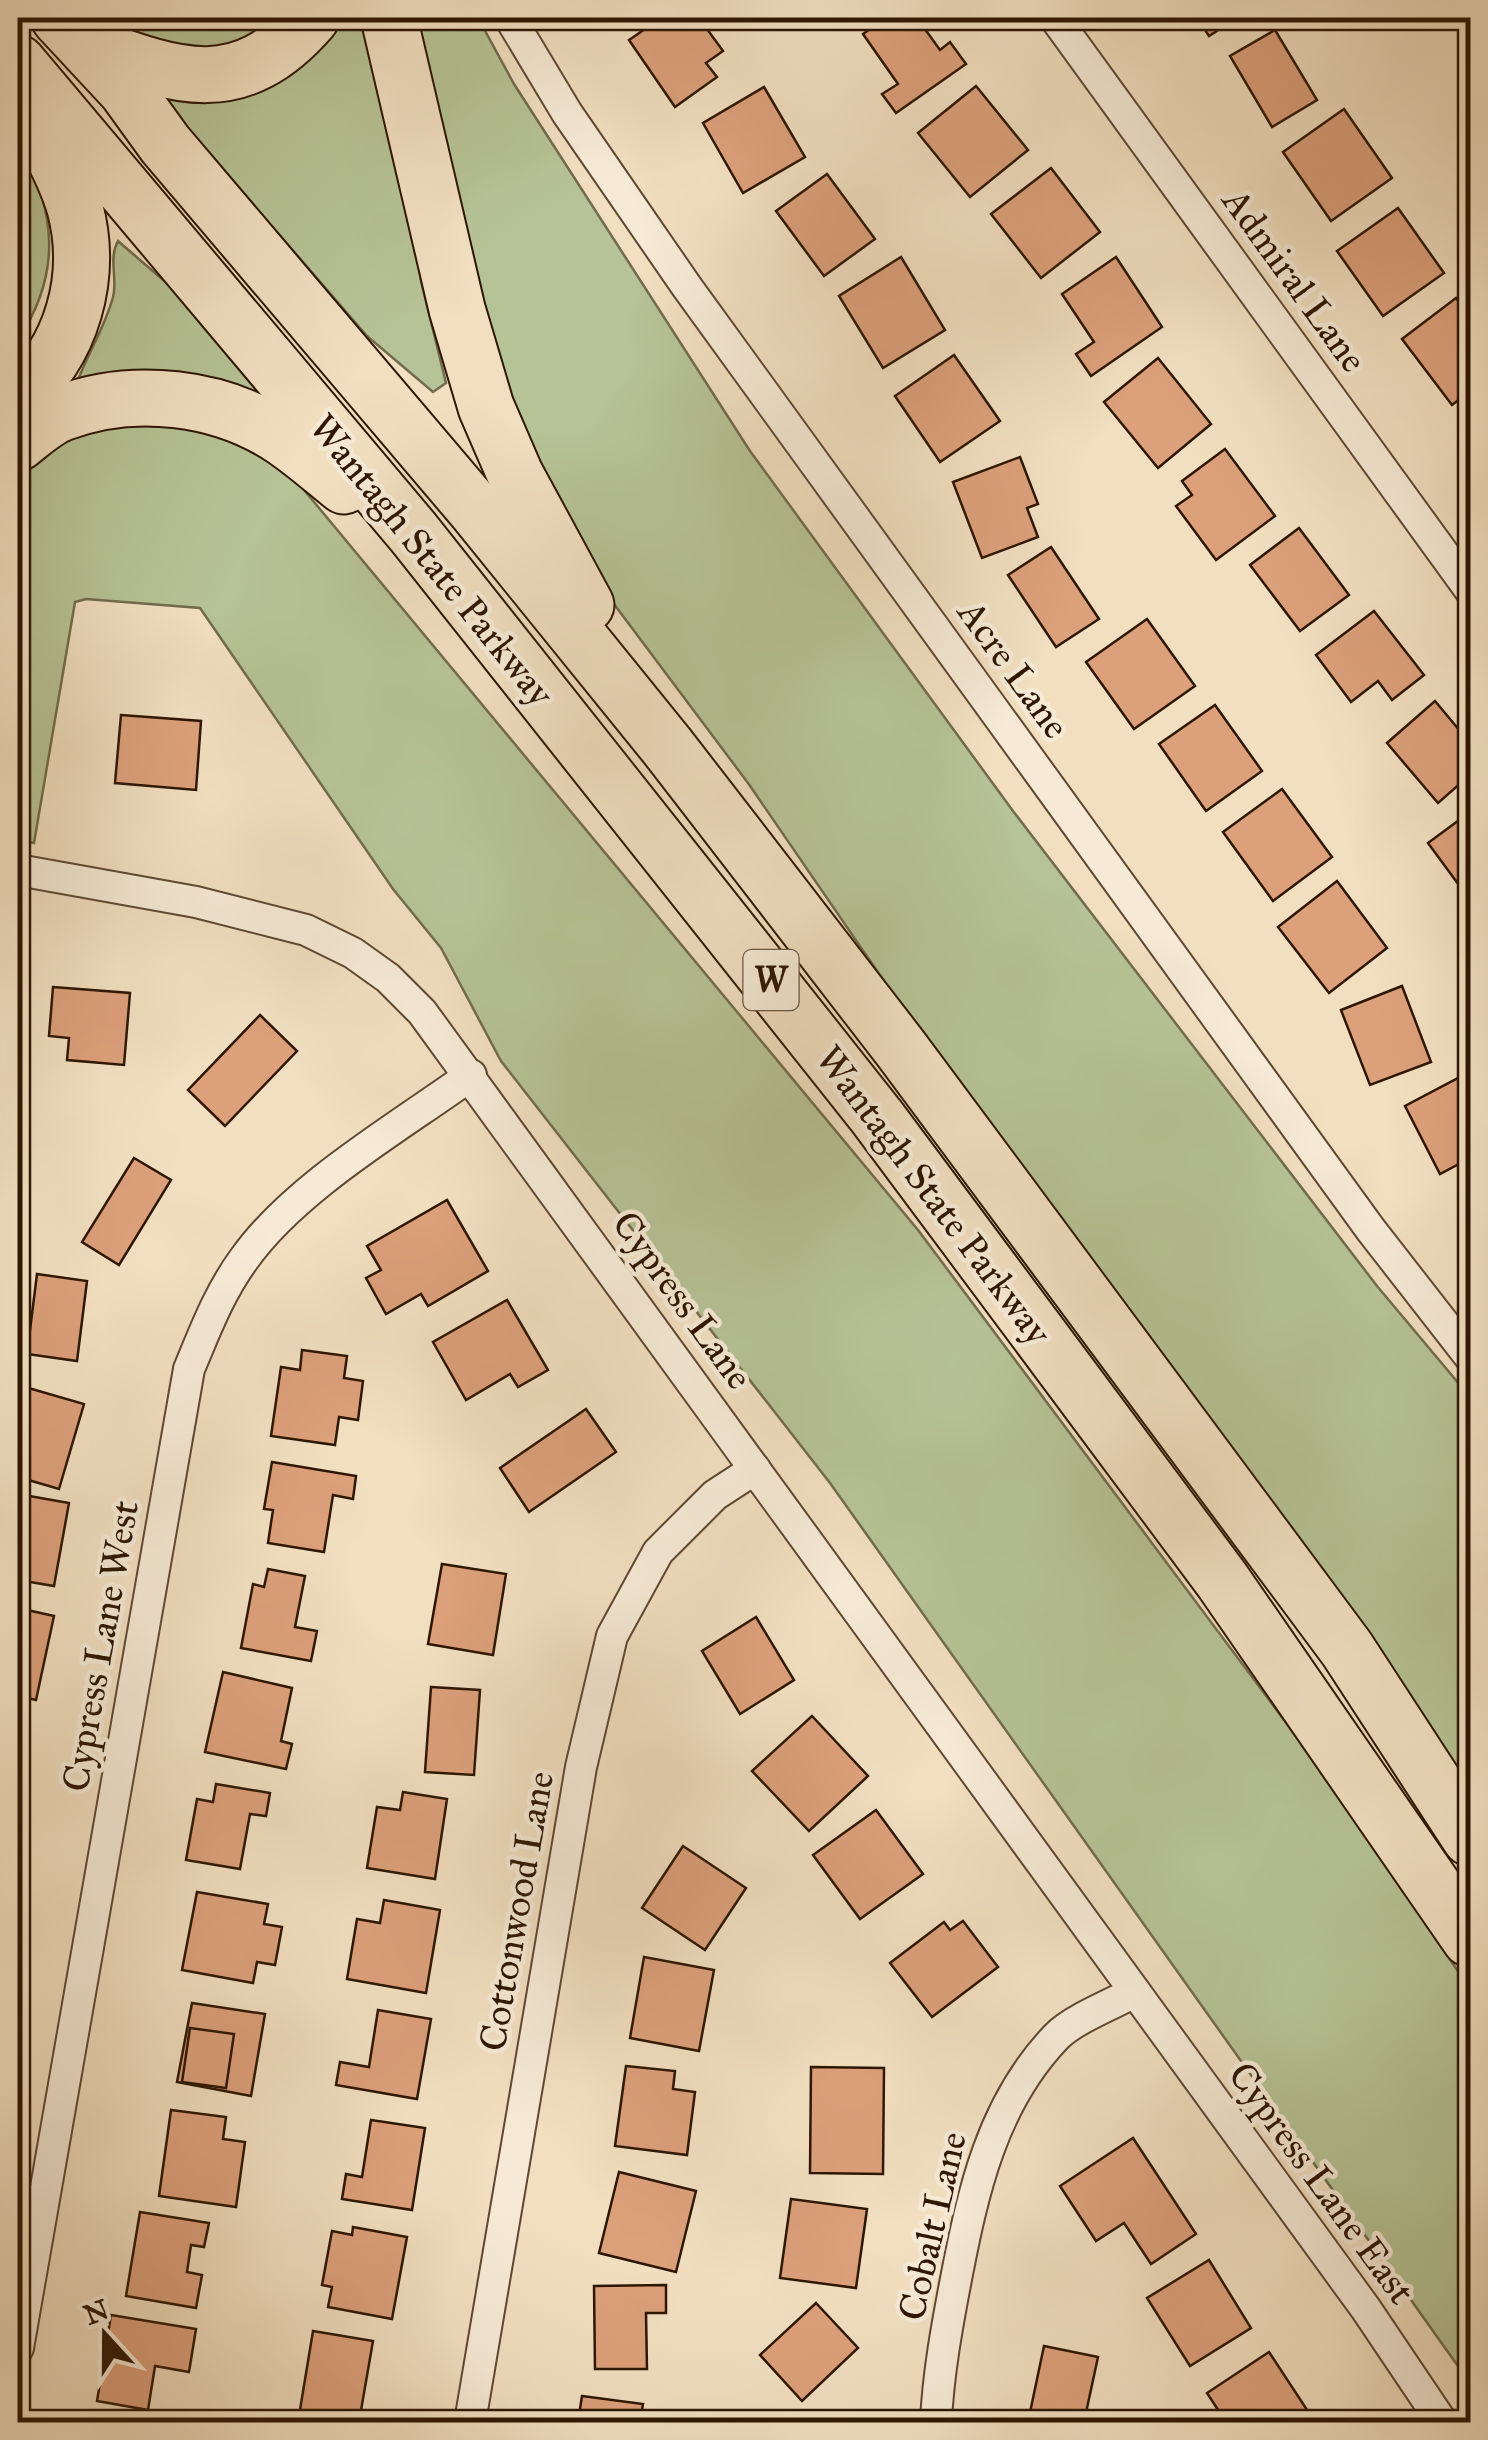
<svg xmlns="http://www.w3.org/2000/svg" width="1488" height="2440" viewBox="0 0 1488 2440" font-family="'IM FELL Great Primer',serif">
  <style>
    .green { fill: #b6c396; stroke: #726c4c; stroke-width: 2.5 }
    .building { fill: #dca07b; stroke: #2d1602; stroke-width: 2.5 }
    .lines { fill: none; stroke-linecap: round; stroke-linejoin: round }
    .street-casing { stroke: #5e4832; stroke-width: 34 }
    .highway-casing { stroke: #2d1602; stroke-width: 59 }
    .street { stroke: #f6ead6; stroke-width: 30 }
    .highway { stroke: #f1dfc0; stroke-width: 55 }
    .labels { text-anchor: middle; stroke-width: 9; stroke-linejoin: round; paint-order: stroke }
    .shield { fill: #f6ead6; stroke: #695642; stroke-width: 2.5 }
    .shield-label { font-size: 35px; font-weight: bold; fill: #2d1602 }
    .street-label { font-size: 38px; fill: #2d1602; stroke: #f6ead6 }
  </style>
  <rect width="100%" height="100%" fill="#f1dfc0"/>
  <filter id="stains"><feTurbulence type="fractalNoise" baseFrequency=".002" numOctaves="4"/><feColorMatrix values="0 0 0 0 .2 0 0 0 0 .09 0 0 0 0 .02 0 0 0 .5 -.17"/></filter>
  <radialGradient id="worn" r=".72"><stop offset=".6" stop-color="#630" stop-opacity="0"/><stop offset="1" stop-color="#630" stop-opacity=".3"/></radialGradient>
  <g class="green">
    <path d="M 119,18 L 280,18 L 218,55 L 152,46 Z"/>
    <path d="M 334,18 L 365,18 L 414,230 L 421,281 L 446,383 L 433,392 L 367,336 L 146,81 Z"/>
    <path d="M 408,18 L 478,18 L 514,84 L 750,451 L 1013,811 L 1377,1286 L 1470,1397 L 1470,1790 L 1167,1361 L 899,1003 L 748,783 L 593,576 L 503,405 Z"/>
    <path d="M 18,141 C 56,210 63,272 18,340 Z"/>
    <path d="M 118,241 L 198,310 L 289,425 L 78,380 C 89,351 105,327 113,297 C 118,278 108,259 118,241 Z"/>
    <path d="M 129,418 L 198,423 L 285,467 L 918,1230 L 1320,1768 L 1470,1989 L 1470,2383 L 830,1483 L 501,1061 L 441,948 L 393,889 L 200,608 L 86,599 L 75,602 L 34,843 L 18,840 L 18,477 L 75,431 Z"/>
  </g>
  <g class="building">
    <path d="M 661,18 L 699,18 L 723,51 L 706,63 L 717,77 L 675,107 L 629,40 Z"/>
    <path d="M 886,18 L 917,18 L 940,50 L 950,42 L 966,64 L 896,113 L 882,94 L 898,84 L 863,34 Z"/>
    <path d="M 1197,18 L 1237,18 L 1209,36 Z"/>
    <path d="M 1275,30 L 1317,100 L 1272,127 L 1230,56 Z"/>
    <path d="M 976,86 L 1028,150 L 970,197 L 918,133 Z"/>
    <path d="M 764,87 L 805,157 L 743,193 L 703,123 Z"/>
    <path d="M 1344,109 L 1392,178 L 1331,221 L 1283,152 Z"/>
    <path d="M 1051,168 L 1100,232 L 1041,278 L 991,214 Z"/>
    <path d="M 827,174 L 875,239 L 824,276 L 776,211 Z"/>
    <path d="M 1398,208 L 1444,273 L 1383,316 L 1337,251 Z"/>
    <path d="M 901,257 L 945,330 L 883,368 L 839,296 Z"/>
    <path d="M 1116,257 L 1162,327 L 1091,376 L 1076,354 L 1094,342 L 1062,294 Z"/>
    <path d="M 1456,298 L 1470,317 L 1470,391 L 1452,405 L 1402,339 Z"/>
    <path d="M 954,355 L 1000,421 L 940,462 L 895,396 Z"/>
    <path d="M 1158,358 L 1211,424 L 1158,468 L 1104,402 Z"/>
    <path d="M 1225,449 L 1275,516 L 1216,560 L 1176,506 L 1192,495 L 1182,481 Z"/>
    <path d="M 1020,457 L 1038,504 L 1027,508 L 1038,537 L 982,558 L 953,482 Z"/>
    <path d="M 1299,528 L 1349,595 L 1300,631 L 1250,565 Z"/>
    <path d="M 1051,547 L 1099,619 L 1056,647 L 1008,575 Z"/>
    <path d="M 1374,611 L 1424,675 L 1392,700 L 1378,681 L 1351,702 L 1316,655 Z"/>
    <path d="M 1147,619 L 1195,686 L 1134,729 L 1086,662 Z"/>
    <path d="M 1435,701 L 1470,743 L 1470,775 L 1438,803 L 1387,743 Z"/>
    <path d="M 1215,705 L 1262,771 L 1206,811 L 1159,744 Z"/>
    <path d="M 121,715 L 201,721 L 196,790 L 115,783 Z"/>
    <path d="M 1282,789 L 1332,857 L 1273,901 L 1223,832 Z"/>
    <path d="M 1470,812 L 1470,887 L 1464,892 L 1428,843 Z"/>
    <path d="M 1337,881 L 1387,948 L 1329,993 L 1278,927 Z"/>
    <path d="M 1402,986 L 1431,1062 L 1370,1085 L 1341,1010 Z"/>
    <path d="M 53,987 L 130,993 L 124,1065 L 67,1060 L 69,1038 L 49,1036 Z"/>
    <path d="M 260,1015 L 297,1051 L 225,1126 L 188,1090 Z"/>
    <path d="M 1462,1076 L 1470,1088 L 1470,1158 L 1440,1174 L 1405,1106 Z"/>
    <path d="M 134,1158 L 171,1180 L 119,1265 L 82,1242 Z"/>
    <path d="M 447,1200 L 488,1271 L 428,1306 L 421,1294 L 386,1314 L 366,1278 L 381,1270 L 367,1246 Z"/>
    <path d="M 37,1274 L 87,1281 L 77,1361 L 27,1354 Z"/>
    <path d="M 507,1300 L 548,1370 L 518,1387 L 510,1374 L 466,1400 L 433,1342 Z"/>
    <path d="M 302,1350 L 347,1356 L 344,1378 L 363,1381 L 358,1420 L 339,1417 L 335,1445 L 271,1436 L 281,1367 L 300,1370 Z"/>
    <path d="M 25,1387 L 84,1404 L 59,1489 L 18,1477 L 18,1411 Z"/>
    <path d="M 586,1409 L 616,1452 L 529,1512 L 500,1468 Z"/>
    <path d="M 272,1462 L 356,1476 L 353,1499 L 333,1495 L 324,1552 L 268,1543 L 273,1510 L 264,1509 Z"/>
    <path d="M 18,1494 L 69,1503 L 54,1586 L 18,1580 Z"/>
    <path d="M 442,1564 L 506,1574 L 493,1655 L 428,1644 Z"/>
    <path d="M 268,1569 L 305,1576 L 295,1627 L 317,1631 L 311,1661 L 241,1648 L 253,1584 L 264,1587 Z"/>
    <path d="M 18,1608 L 54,1616 L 36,1700 L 18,1696 Z"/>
    <path d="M 756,1617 L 794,1680 L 740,1714 L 702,1651 Z"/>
    <path d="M 223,1672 L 292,1688 L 281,1741 L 292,1744 L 286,1769 L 205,1752 Z"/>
    <path d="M 431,1687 L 480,1690 L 474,1775 L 425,1772 Z"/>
    <path d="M 812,1716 L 868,1776 L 809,1831 L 752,1771 Z"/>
    <path d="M 216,1784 L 270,1793 L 266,1816 L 250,1814 L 240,1869 L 186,1860 L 197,1799 L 213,1802 Z"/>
    <path d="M 403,1792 L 447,1799 L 435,1879 L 367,1868 L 377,1807 L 400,1810 Z"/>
    <path d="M 876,1810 L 923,1874 L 860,1919 L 813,1855 Z"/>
    <path d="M 683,1846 L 746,1888 L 705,1950 L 642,1908 Z"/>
    <path d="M 197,1892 L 268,1904 L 264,1924 L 282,1927 L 275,1965 L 257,1962 L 253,1983 L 182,1970 Z"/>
    <path d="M 384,1900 L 440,1910 L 426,1993 L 347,1979 L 357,1919 L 380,1923 Z"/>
    <path d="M 963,1921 L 998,1967 L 932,2017 L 890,1963 L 944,1922 L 950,1930 Z"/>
    <path d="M 644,1957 L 714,1970 L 699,2051 L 630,2038 Z"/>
    <path d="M 192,2003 L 265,2014 L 251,2096 L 177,2082 Z"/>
    <path d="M 378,2010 L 431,2019 L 417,2099 L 336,2085 L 340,2062 L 369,2067 Z"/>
    <path d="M 190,2028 L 234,2034 L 226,2088 L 182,2082 Z"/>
    <path d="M 626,2066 L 675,2071 L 673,2089 L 695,2092 L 687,2155 L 615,2146 Z"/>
    <path d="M 811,2067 L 884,2068 L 883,2174 L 810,2173 Z"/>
    <path d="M 171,2110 L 226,2117 L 223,2139 L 245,2142 L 236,2207 L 159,2196 Z"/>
    <path d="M 371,2120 L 425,2128 L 412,2210 L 342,2199 L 346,2174 L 362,2177 Z"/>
    <path d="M 1133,2138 L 1196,2234 L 1151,2264 L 1124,2223 L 1096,2241 L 1060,2186 Z"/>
    <path d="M 619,2172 L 696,2191 L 676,2272 L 599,2253 Z"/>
    <path d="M 791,2199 L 867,2209 L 856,2288 L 780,2278 Z"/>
    <path d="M 140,2212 L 209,2223 L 204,2247 L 191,2245 L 187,2272 L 202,2275 L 196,2308 L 126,2296 Z"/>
    <path d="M 353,2227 L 407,2237 L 392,2319 L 328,2307 L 332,2287 L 322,2285 L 332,2231 L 352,2235 Z"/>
    <path d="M 1209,2260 L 1251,2328 L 1190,2366 L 1147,2298 Z"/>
    <path d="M 666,2285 L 666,2313 L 646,2313 L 647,2369 L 595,2369 L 594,2286 Z"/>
    <path d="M 816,2303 L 858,2348 L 802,2401 L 760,2355 Z"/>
    <path d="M 111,2315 L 196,2329 L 189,2372 L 155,2366 L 148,2410 L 97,2401 Z"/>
    <path d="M 313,2331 L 373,2341 L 359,2422 L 298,2422 Z"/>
    <path d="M 1044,2346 L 1098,2357 L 1084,2422 L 1028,2422 Z"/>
    <path d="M 1269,2352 L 1315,2422 L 1226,2422 L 1207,2393 Z"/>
    <path d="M 582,2396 L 643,2404 L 640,2422 L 578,2422 Z"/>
  </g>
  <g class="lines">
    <defs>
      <g id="street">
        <path d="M 510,18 L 567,113 L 687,287 L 1371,1230 L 1470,1357"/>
        <path d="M 1055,18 L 1470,590"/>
        <path d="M 18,870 L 196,902 L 306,930 L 353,953 L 388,978 L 422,1012 L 1366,2309 L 1442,2422"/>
        <path d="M 18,2348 L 189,1369 C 205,1331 219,1293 244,1259 C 295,1187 399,1127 471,1075"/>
        <path d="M 470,2422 L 581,1767 L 612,1636 L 658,1552 L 715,1495 L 755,1469"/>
        <path d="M 936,2422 C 938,2375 947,2326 956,2279 C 973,2191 992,2104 1056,2037 C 1072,2020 1112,2004 1135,1992"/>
      </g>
      <g id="highway">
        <path d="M 59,18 L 126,90 L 165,144 L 475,509 L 667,746 L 901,1049 L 1347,1649 L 1470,1838"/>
        <path d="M 389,18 L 457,309 L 486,407 L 515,474 L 586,605"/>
        <path d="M 89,45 C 179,78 240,100 311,18"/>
        <path d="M 18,63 L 413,532 L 877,1117 L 1222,1580 L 1470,1939"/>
        <path d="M 18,397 C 73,352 93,276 75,208 C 66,175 42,135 27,103"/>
        <path d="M 18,443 C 31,433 46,419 62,413 C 133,386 220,396 283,438 C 304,452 324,470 344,486"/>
      </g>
    </defs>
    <use href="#street" class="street-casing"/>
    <use href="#highway" class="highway-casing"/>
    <use href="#street" class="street"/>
    <use href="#highway" class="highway"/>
  </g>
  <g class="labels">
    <rect class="shield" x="743.5" y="950" width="55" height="60" rx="8"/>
    <g class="shield-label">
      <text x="771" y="992">W</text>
    </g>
    <g class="street-label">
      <text transform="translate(1295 280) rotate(54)" y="13">Admiral Lane</text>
      <text transform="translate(432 560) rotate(51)" y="13">Wantagh State Parkway</text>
      <text transform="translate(1014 669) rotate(54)" y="13">Acre Lane</text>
      <text transform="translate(934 1195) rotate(53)" y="13">Wantagh State Parkway</text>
      <text transform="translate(683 1300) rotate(54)" y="13">Cypress Lane</text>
      <text transform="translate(100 1646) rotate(-80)" y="13">Cypress Lane West</text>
      <text transform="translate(516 1911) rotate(-80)" y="13">Cottonwood Lane</text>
      <text transform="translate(1322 2183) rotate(54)" y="13">Cypress Lane East</text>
      <text transform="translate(932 2226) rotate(-77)" y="13">Cobalt Lane</text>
    </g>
  </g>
  <rect width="1488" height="2440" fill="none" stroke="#f1dfc0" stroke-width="60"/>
  <rect x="20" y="20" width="1448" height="2400" fill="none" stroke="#2d1602" stroke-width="5"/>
  <rect x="30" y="30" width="1428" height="2380" fill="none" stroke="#2d1602" stroke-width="2.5"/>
  <g transform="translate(105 2335) rotate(339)" stroke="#f6ead6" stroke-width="8" paint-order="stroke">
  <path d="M0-8L18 38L0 25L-18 38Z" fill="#2d1602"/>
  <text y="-15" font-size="28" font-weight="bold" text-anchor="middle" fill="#2d1602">N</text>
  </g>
  <rect width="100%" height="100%" filter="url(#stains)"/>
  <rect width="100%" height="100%" fill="url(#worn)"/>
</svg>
